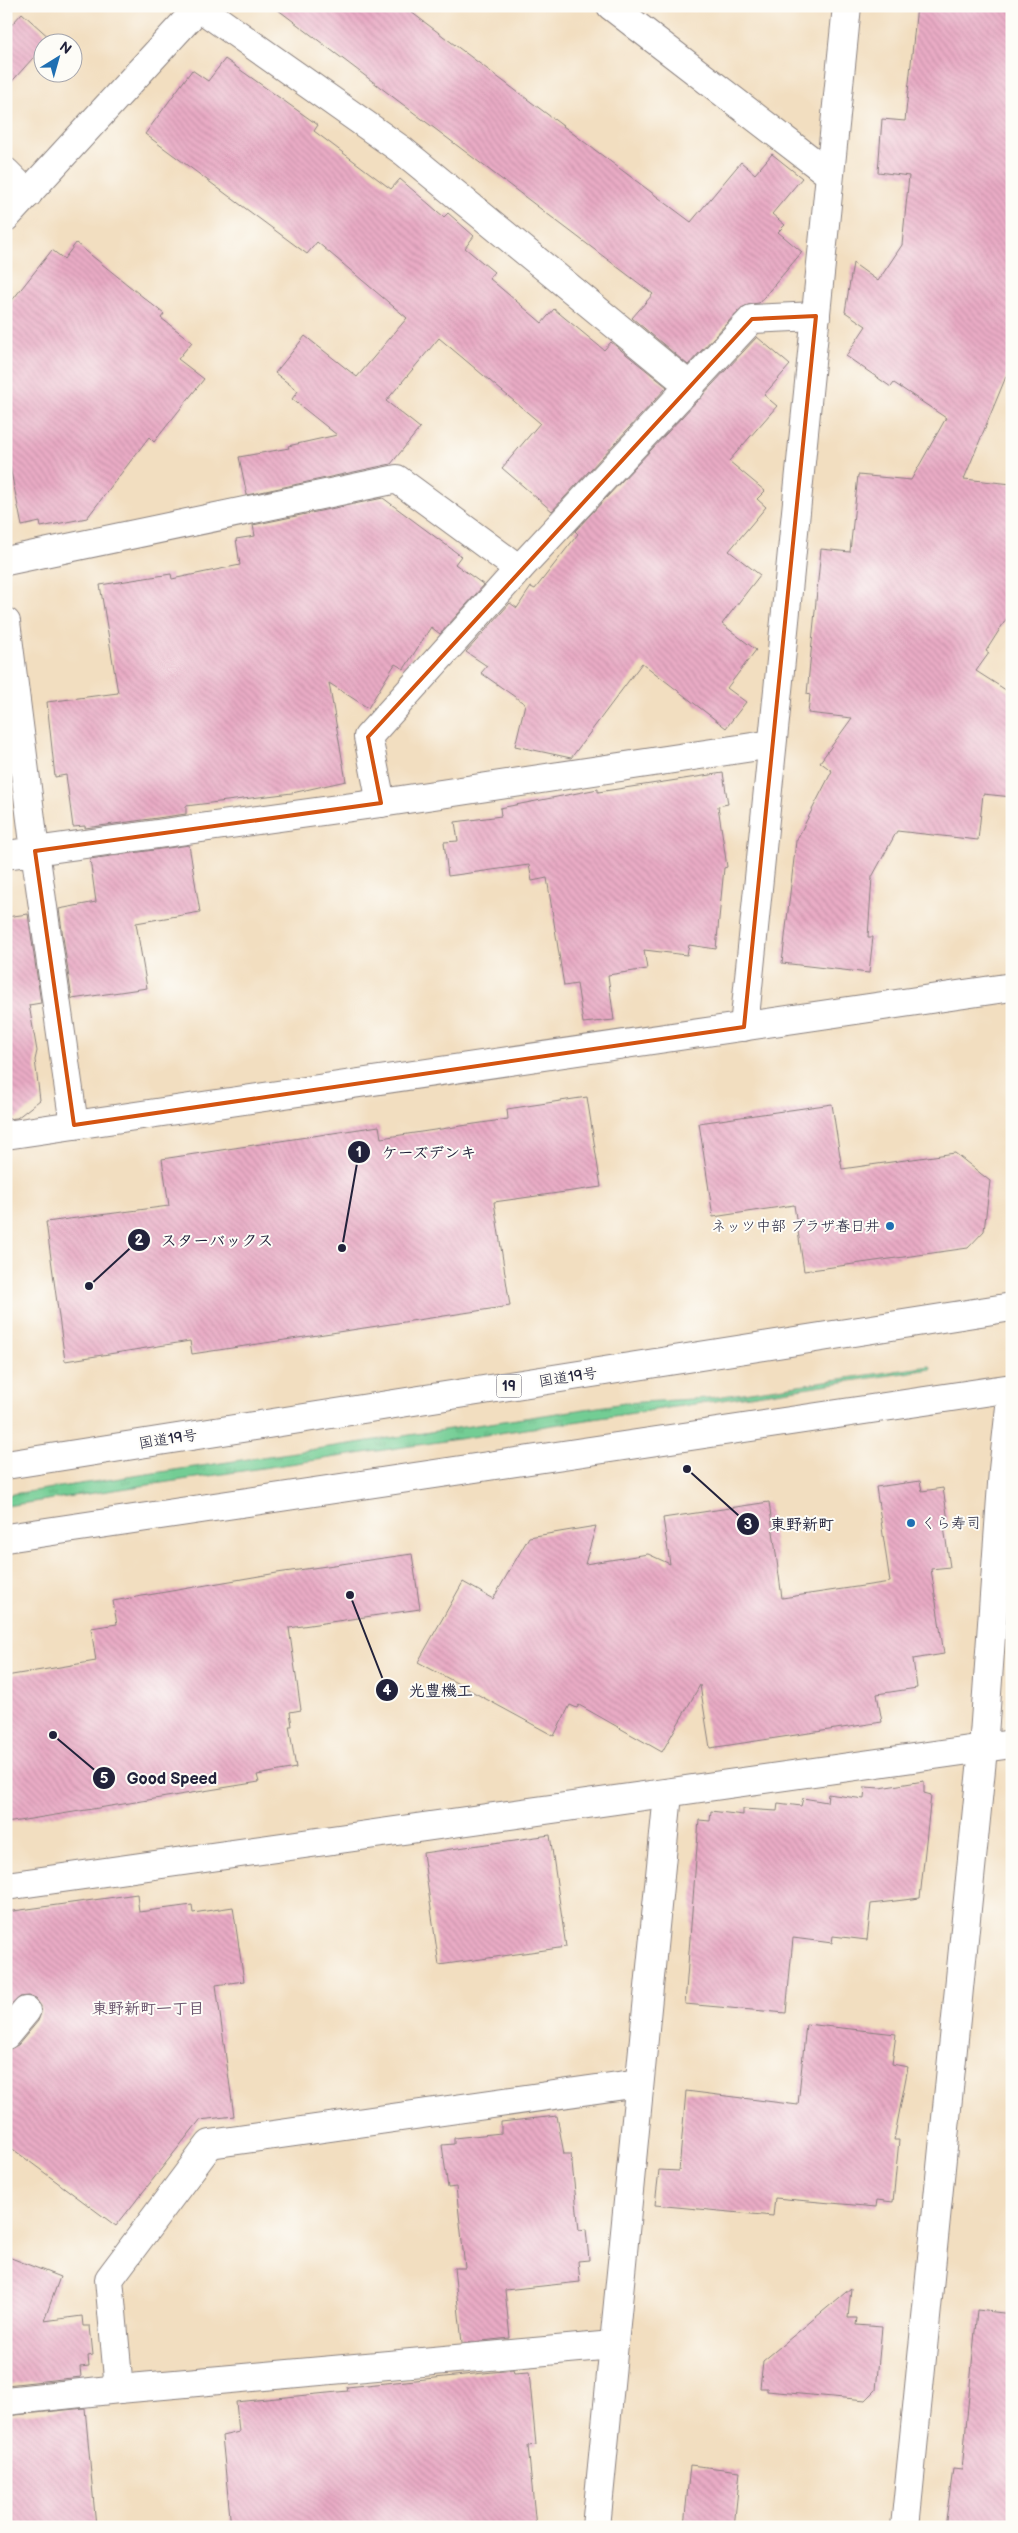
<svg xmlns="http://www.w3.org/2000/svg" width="1018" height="2533" viewBox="0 0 1018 2533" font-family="'Balsamiq Sans','Klee One',sans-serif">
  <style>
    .grass { fill: url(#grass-tufts); stroke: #4a7868 }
    .building { fill: url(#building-back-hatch) }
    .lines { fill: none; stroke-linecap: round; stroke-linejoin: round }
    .street-casing { stroke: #8a807e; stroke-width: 30 }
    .secondary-casing { stroke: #8a807e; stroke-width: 30 }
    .highway-casing { stroke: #8a807e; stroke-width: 30 }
    .street { stroke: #fff; stroke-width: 28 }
    .secondary { stroke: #fff; stroke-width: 28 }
    .highway { stroke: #fff; stroke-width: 28 }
    .marked { fill: none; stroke: #d45411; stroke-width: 4; stroke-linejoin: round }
    .poi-dot { fill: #1f6fb2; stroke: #fdfcf7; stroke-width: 2 }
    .labels { text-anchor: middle; stroke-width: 4; stroke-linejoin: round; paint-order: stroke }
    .shield { fill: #fdfcf7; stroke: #646373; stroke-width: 1 }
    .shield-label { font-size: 14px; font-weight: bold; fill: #22223b }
    .poi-label { font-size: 15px; fill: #22223b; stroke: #fdfcf7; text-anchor: end }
    .street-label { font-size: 15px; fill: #22223b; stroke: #fdfcf7 }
    .neighbourhood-label { font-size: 16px; font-weight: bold; fill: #68526b; stroke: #fdfcf7 }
    .leader { fill: none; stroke: #22223b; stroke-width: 2 }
    .callout-dot { fill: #22223b; stroke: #fdfcf7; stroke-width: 2 }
    .mark-label { font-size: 15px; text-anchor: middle; font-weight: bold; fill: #fff }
    .callout-label { font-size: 16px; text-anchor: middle; font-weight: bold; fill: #22223b; stroke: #fdfcf7; stroke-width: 4; stroke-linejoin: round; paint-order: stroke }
  </style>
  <defs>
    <pattern id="grass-tufts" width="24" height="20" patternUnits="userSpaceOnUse" patternTransform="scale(1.25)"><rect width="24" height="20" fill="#73cd94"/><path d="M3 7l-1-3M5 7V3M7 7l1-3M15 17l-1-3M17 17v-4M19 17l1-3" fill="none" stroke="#63b080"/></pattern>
    <pattern id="building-back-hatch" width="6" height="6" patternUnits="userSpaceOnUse" patternTransform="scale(1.25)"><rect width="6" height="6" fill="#e9abc5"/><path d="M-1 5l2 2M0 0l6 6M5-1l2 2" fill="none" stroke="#c893aa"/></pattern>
  </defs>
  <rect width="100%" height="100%" fill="#fdfcf7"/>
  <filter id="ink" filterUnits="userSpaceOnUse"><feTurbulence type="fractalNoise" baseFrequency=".02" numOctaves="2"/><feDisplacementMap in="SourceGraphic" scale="10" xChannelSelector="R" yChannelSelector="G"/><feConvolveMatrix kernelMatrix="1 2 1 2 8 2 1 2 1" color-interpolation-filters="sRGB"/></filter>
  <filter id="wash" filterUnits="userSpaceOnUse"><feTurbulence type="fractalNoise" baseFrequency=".0096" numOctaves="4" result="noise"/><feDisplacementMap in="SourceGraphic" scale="20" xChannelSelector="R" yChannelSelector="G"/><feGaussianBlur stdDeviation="1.12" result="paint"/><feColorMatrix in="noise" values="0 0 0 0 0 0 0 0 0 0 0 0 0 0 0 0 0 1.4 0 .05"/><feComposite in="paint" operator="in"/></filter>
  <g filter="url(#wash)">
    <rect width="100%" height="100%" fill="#f2dec0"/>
    <path class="grass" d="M 930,1366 L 931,1369 L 6,1506 L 6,1495 L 625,1403 L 709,1398 Z"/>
    <g id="blocks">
      <g class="building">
        <path d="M 273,6 L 403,6 L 691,222 L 741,162 L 755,174 L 772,154 L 802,178 L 772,214 L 785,225 L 778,232 L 802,252 L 759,303 L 751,304 L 741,308 L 688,365 L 632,318 L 653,294 Z"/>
        <path d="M 917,6 L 1012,6 L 1012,362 L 964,479 L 1012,484 L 1012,610 L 986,651 L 989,653 L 976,671 L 1012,694 L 1012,797 L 983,794 L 978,840 L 897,831 L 872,877 L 868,937 L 873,937 L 869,973 L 782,963 L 796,841 L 832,771 L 820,762 L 852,718 L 808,713 L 810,695 L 807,694 L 821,549 L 850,552 L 858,475 L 911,480 L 946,418 L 894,383 L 891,387 L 846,356 L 866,326 L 845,312 L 853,263 L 878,281 L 902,245 L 909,176 L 878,172 L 882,119 L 905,121 Z"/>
        <path d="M 22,13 L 51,39 L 47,42 L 42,42 L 42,48 L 6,88 L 6,31 Z"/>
        <path d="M 225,59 L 318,125 L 314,131 L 391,189 L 400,179 L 444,217 L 448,213 L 474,236 L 465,248 L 494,272 L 489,278 L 542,323 L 554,309 L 604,350 L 611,342 L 667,387 L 552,511 L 502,468 L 540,423 L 439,338 L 386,401 L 420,428 L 391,464 L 247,495 L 239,457 L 289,448 L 288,446 L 337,435 L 292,399 L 298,391 L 275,373 L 305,336 L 357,377 L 407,318 L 317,242 L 307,254 L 145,134 L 192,70 L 208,81 Z"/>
        <path d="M 76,243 L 164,314 L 161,318 L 192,342 L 178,359 L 204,379 L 154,442 L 149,437 L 87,518 L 41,527 L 40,522 L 22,526 L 6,447 L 6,308 L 52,250 L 64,259 Z"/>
        <path d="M 757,337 L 790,365 L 764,395 L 777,406 L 729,461 L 765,491 L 757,499 L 766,507 L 729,551 L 760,575 L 722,624 L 756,650 L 727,688 L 746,702 L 726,728 L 642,663 L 571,758 L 515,746 L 525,704 L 481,673 L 487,666 L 466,652 L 510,603 L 517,608 L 531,587 L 535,589 L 578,534 L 575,531 Z"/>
        <path d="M 383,498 L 461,556 L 455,564 L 484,585 L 440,634 L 431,627 L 404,669 L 395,664 L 368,708 L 329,683 L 346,781 L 292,793 L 186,806 L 186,814 L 85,828 L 85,826 L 73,827 L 66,775 L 55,777 L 47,702 L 118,693 L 100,585 L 171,574 L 172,579 L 240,565 L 236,539 L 255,536 L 253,525 Z"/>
        <path d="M 723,773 L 728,804 L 718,806 L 727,867 L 724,868 L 716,949 L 689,945 L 687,955 L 644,950 L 647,969 L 608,975 L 614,1020 L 583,1023 L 577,984 L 564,986 L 547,878 L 532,881 L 529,865 L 448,876 L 444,842 L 458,841 L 455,822 L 501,816 L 500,808 L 598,789 L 598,792 Z"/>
        <path d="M 189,845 L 200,912 L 136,923 L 147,988 L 72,999 L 59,909 L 96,902 L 90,859 Z"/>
        <path d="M 28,914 L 41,1003 L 29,1005 L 37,1051 L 35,1060 L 40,1100 L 17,1118 L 6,1119 L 6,917 Z"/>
        <path d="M 587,1097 L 601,1187 L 494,1202 L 510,1306 L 192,1354 L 190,1341 L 65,1361 L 46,1222 L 169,1206 L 162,1159 L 379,1126 L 381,1138 L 508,1119 L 507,1109 Z"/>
        <path d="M 832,1104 L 842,1169 L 955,1153 L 990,1181 L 984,1231 L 968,1248 L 804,1271 L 794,1205 L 713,1217 L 699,1123 Z"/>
        <path d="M 920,1481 L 922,1491 L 943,1488 L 949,1527 L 944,1527 L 950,1567 L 931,1569 L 944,1654 L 913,1659 L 917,1688 L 877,1694 L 882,1722 L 710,1748 L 700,1685 L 662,1752 L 579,1705 L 577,1708 L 570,1705 L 554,1736 L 418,1662 L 463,1582 L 493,1599 L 529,1537 L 596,1526 L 585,1564 L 648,1554 L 670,1564 L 663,1518 L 769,1502 L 782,1598 L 890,1582 L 876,1487 Z"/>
        <path d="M 412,1554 L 420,1609 L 289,1628 L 301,1710 L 290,1712 L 292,1726 L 289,1726 L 296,1768 L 257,1775 L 259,1782 L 6,1823 L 6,1676 L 96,1661 L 91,1628 L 117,1624 L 113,1601 L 277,1573 Z"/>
        <path d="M 924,1781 L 924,1793 L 931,1795 L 920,1898 L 871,1904 L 867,1940 L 833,1936 L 832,1943 L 793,1938 L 786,2013 L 685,2004 L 699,1820 L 710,1821 L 711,1811 L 743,1815 L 743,1809 L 777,1811 L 778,1803 L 801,1806 L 803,1798 L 827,1802 L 828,1794 L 864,1799 L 865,1787 L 880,1788 Z"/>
        <path d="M 550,1835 L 566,1947 L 439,1965 L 423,1853 Z"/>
        <path d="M 137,1894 L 139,1912 L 192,1905 L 193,1913 L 233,1907 L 244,1981 L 216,1985 L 234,2116 L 200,2120 L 116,2226 L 6,2144 L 6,2050 L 18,2045 L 38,2021 L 41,2013 L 41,2006 L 36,1999 L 28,1996 L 20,1997 L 6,2010 L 6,1912 Z"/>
        <path d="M 806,2024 L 896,2034 L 892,2064 L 908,2067 L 894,2140 L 899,2140 L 893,2202 L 877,2200 L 876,2207 L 775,2198 L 773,2216 L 655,2205 L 659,2170 L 679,2171 L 686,2091 L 798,2105 Z"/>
        <path d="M 557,2116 L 564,2154 L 571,2154 L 579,2230 L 586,2229 L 589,2260 L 578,2261 L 580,2282 L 505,2290 L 510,2338 L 462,2343 L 454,2268 L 465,2268 L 456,2187 L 448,2188 L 442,2145 L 454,2144 L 454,2138 L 501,2133 L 501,2122 Z"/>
        <path d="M 6,2256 L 60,2277 L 44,2321 L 82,2316 L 83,2326 L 90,2326 L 93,2355 L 88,2356 L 89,2366 L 80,2367 L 81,2377 L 6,2385 Z"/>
        <path d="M 851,2288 L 848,2318 L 857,2318 L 856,2325 L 882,2327 L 876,2390 L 866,2400 L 767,2391 L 767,2388 L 760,2388 L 763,2361 Z"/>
        <path d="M 977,2310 L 1012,2314 L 1012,2527 L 945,2527 L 953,2469 L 962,2470 Z"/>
        <path d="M 513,2370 L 514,2373 L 529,2372 L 536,2445 L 528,2446 L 536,2527 L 231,2527 L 222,2436 L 239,2432 L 236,2402 L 348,2391 L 347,2387 Z"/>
        <path d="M 85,2408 L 96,2527 L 6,2527 L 6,2416 Z"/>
        <path d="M 690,2465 L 740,2471 L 734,2527 L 684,2527 Z"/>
      </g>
    </g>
  </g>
  <g filter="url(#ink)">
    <use href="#blocks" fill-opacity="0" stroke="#8a807e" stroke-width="1"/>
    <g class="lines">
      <defs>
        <g id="street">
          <path d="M 611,6 L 829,174"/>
          <path d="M 6,172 L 28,194"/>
          <path d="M 6,217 L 199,7 L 403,151 L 691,387"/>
          <path d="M 6,561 L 397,479 L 519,569"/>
          <path d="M 6,622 L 35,851 L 74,1125"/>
          <path d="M 381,803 L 368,737 L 519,569 L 752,319 L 816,316"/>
          <path d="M 6,855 L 381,803 L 772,744"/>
          <path d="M 744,1027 L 847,6"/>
          <path d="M 6,1135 L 1012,987"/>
          <path d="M 6,1886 L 1012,1744"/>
          <path d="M 6,2035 L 26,2011"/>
          <path d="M 119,2389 L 109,2279 L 210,2144 L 639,2083"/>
          <path d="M 6,2401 L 119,2389 L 613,2345"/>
          <path d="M 596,2527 L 668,1794"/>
        </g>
        <path id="secondary" d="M 905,2527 L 983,1749 L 1003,1470 L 1012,1389"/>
        <g id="highway">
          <path d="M 6,1465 L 1012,1307"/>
          <path d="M 6,1538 L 1012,1388"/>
        </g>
      </defs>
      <use href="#street" class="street-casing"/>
      <use href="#secondary" class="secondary-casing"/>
      <use href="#highway" class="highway-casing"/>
      <use href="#street" class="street"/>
      <use href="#secondary" class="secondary"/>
      <use href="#highway" class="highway"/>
    </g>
  </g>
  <path class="marked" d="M 816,316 L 744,1027 L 74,1125 L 35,851 L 381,803 L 368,737 L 752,319 Z"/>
  <g class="poi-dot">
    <circle cx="890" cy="1226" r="5"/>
    <circle cx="911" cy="1523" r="5"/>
  </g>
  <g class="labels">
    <rect class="shield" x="496.5" y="1374.5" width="25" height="23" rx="4"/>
    <g class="shield-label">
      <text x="509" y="1391">19</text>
    </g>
    <g class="poi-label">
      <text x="880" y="1231">ネッツ中部 プラザ春日井</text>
      <text x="921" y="1528" text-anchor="start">くら寿司</text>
    </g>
    <g class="street-label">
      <text transform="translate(568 1377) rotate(-9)" y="5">国道19号</text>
      <text transform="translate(168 1439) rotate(-9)" y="5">国道19号</text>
    </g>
    <g class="neighbourhood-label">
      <text x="148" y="2014">東野新町一丁目</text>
    </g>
  </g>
  <path class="leader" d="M342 1248L359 1152M89 1286L139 1240M687 1469L748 1524M350 1595L387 1690M53 1735L104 1778"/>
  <g class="callout-dot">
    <circle cx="342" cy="1248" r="5"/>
    <circle cx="89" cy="1286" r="5"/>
    <circle cx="687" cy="1469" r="5"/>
    <circle cx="350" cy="1595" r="5"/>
    <circle cx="53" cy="1735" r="5"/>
    <circle cx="359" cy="1152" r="12"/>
    <circle cx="139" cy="1240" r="12"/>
    <circle cx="748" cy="1524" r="12"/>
    <circle cx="387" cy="1690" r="12"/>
    <circle cx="104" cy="1778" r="12"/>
  </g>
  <g class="mark-label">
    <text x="359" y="1157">1</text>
    <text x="139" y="1245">2</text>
    <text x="748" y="1529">3</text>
    <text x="387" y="1695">4</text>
    <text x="104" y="1783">5</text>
  </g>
  <g class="callout-label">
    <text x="429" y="1158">ケーズデンキ</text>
    <text x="217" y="1246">スターバックス</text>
    <text x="802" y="1530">東野新町</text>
    <text x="441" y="1696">光豊機工</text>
    <text x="172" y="1784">Good Speed</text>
  </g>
  <rect width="1018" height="2533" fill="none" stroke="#fdfcf7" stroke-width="25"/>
  <g transform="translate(58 58) rotate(37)"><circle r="24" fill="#fdfcf7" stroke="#a5a5ac"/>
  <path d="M0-4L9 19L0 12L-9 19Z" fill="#1f6fb2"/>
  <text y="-8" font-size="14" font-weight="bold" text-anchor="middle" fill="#22223b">N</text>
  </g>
</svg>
